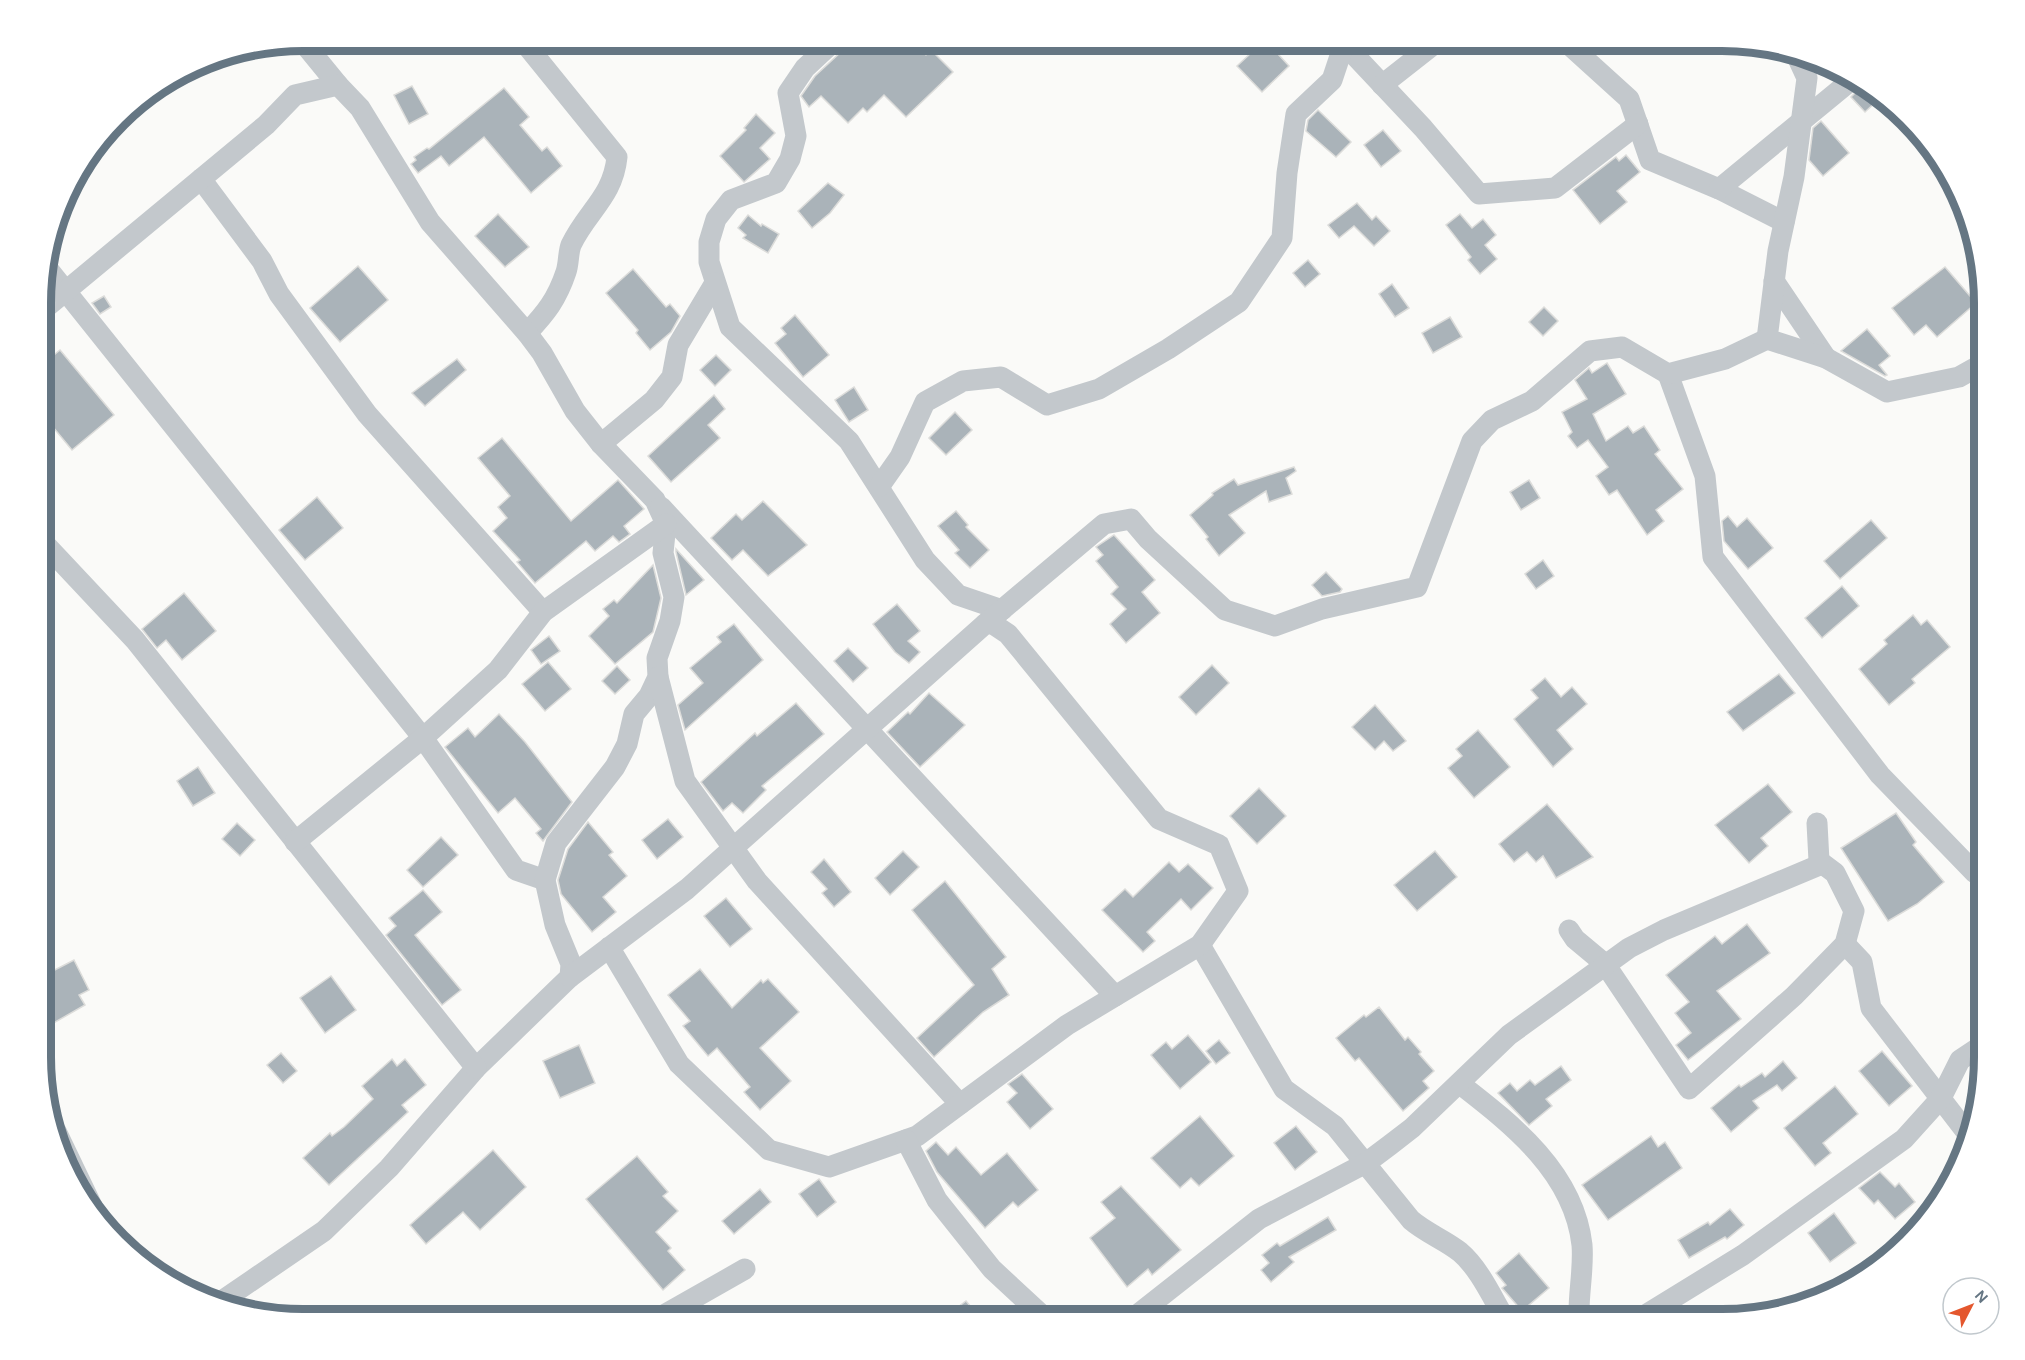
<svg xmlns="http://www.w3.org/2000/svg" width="2025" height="1360" viewBox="0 0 2025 1360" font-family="Karla,sans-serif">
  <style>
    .building { fill: #aab3b9; stroke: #dcdcda; stroke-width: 1.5 }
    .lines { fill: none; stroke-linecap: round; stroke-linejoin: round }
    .minor { stroke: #c3c8cc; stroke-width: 21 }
    .rim { fill: none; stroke: #657683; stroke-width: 8 }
  </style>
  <rect width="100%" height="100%" fill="#fafaf8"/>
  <g class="building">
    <path d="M 847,40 L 913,40 L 926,55 L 931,50 L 953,72 L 906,117 L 884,95 L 867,112 L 863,108 L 848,123 L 821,96 L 809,107 L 801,96 L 815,76 L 843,50 Z"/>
    <path d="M 1265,40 L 1289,66 L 1262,92 L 1237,66 Z"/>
    <path d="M 1865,83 L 1880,98 L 1865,112 L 1851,97 Z"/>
    <path d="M 412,86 L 428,114 L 409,124 L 394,95 Z"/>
    <path d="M 504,88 L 529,117 L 520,125 L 542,151 L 547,147 L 562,166 L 531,193 L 484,137 L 449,166 L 441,156 L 418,173 L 411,164 L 416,160 L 414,157 L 427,148 L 429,149 Z"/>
    <path d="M 1318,110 L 1351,142 L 1336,157 L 1306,131 L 1308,120 Z"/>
    <path d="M 756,114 L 775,133 L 760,148 L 770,159 L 744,182 L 720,156 L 746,130 L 744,128 Z"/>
    <path d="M 1821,121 L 1849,153 L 1823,176 L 1809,160 L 1813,128 Z"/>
    <path d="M 1383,130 L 1401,151 L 1381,167 L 1364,145 Z"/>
    <path d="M 1626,155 L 1640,172 L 1617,191 L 1627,202 L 1600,224 L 1573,190 L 1616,157 L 1619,161 Z"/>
    <path d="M 828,183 L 844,195 L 830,213 L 812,228 L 798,211 Z"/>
    <path d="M 1357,203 L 1372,220 L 1376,216 L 1390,231 L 1374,246 L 1354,226 L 1339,238 L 1328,225 Z"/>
    <path d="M 498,214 L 529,247 L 505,267 L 475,236 Z"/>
    <path d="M 1460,214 L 1472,228 L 1483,219 L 1496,235 L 1485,245 L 1497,259 L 1480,274 L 1468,260 L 1471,257 L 1446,225 Z"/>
    <path d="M 748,215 L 761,226 L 762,224 L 779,234 L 768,253 L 743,238 L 746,235 L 738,228 Z"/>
    <path d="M 1308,260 L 1320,274 L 1305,287 L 1293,273 Z"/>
    <path d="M 358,266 L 388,300 L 340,342 L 310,308 Z"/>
    <path d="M 1945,267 L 1976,303 L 1937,337 L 1926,325 L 1914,335 L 1892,308 Z"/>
    <path d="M 633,269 L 666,307 L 670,304 L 680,316 L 671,332 L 650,350 L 636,333 L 638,330 L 606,293 Z"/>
    <path d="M 1392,284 L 1409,308 L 1395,317 L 1379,294 Z"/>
    <path d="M 104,296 L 111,307 L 100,314 L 92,303 Z"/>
    <path d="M 1544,307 L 1558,321 L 1543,336 L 1529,322 Z"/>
    <path d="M 795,315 L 829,355 L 803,377 L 775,343 L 786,334 L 781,328 Z"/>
    <path d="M 1450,317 L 1462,337 L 1433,353 L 1422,333 Z"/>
    <path d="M 1867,329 L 1890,356 L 1879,365 L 1887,375 L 1885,376 L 1841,351 Z"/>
    <path d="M 60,350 L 114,415 L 72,450 L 43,415 L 43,364 Z"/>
    <path d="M 716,355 L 731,370 L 715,386 L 700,370 Z"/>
    <path d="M 457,359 L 466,370 L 425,406 L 412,393 Z"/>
    <path d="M 1607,363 L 1626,394 L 1593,414 L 1606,441 L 1628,426 L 1633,433 L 1644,426 L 1660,450 L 1655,454 L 1683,489 L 1656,510 L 1664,521 L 1647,535 L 1617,490 L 1609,495 L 1596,476 L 1608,467 L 1588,440 L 1577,448 L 1568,436 L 1572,432 L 1562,412 L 1587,399 L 1575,380 L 1589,368 L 1592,373 Z"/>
    <path d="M 854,387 L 868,410 L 849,422 L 835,400 Z"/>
    <path d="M 714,395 L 725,409 L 708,425 L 720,438 L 671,482 L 648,456 Z"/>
    <path d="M 955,412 L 972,430 L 946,455 L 929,438 Z"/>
    <path d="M 502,438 L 571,521 L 618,480 L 644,509 L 624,526 L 630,534 L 619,542 L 613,536 L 595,551 L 586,541 L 535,583 L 517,562 L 520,560 L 493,531 L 507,518 L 498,507 L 510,496 L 478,458 Z"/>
    <path d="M 1294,467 L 1296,471 L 1286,478 L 1292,494 L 1269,502 L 1266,491 L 1229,515 L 1245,533 L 1219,556 L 1206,539 L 1208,537 L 1190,515 L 1213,495 L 1212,493 L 1234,479 L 1238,485 Z"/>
    <path d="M 1529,480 L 1540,498 L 1521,510 L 1510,492 Z"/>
    <path d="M 317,497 L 343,528 L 305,560 L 279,530 Z"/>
    <path d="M 763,501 L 807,545 L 768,576 L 743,550 L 732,560 L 711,538 L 736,514 L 742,520 Z"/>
    <path d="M 956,511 L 968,525 L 966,527 L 989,550 L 970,568 L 955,553 L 959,550 L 938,526 Z"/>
    <path d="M 1728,516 L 1737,527 L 1747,518 L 1773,548 L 1748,569 L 1724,541 L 1722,521 Z"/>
    <path d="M 1871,520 L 1887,538 L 1840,579 L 1824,561 Z"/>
    <path d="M 1114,535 L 1155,580 L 1142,592 L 1160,613 L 1126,643 L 1110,624 L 1126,609 L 1111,594 L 1118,587 L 1096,561 L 1103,555 L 1096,547 Z"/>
    <path d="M 676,549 L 704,580 L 686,595 L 676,552 Z"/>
    <path d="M 1543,560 L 1554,576 L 1536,589 L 1525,574 Z"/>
    <path d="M 653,565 L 661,598 L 653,632 L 615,664 L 589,636 L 609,616 L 603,609 L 614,600 L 617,603 Z"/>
    <path d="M 1326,572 L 1342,589 L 1340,592 L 1322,596 L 1312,585 Z"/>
    <path d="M 1842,586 L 1859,606 L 1822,638 L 1805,618 Z"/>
    <path d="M 184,593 L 216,631 L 182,660 L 166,640 L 157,648 L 142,629 Z"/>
    <path d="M 897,604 L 920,631 L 908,641 L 920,652 L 909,663 L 895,652 L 873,624 Z"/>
    <path d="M 1913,615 L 1921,625 L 1927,620 L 1950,647 L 1912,679 L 1915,683 L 1889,705 L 1859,669 L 1887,644 L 1884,640 Z"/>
    <path d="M 734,624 L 763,660 L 685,730 L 678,705 L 703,683 L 690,668 L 721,642 L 717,637 Z"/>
    <path d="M 549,636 L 560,651 L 541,664 L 531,650 Z"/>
    <path d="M 848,648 L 868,668 L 853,682 L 834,661 Z"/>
    <path d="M 548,662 L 571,689 L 545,711 L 522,684 Z"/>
    <path d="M 1212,665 L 1229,683 L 1196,715 L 1179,697 Z"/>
    <path d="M 617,666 L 630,680 L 615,694 L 602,681 Z"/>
    <path d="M 1779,674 L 1795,693 L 1743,731 L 1727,712 Z"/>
    <path d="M 1545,678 L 1561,697 L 1572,687 L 1587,704 L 1557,730 L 1573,749 L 1553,767 L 1514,719 L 1538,698 L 1531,690 Z"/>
    <path d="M 929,693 L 965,725 L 920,767 L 887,732 L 908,712 L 910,714 Z"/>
    <path d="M 796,703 L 824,734 L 762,786 L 766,790 L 743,813 L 732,803 L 723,811 L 701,782 L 755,733 L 757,736 Z"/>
    <path d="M 1375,705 L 1406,741 L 1393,751 L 1384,741 L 1375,750 L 1352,727 Z"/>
    <path d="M 499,714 L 525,742 L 572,802 L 543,841 L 536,833 L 541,829 L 515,798 L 498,813 L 445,747 L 468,728 L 475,737 Z"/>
    <path d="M 1478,730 L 1510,767 L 1474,798 L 1448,768 L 1462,756 L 1456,749 Z"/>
    <path d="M 198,767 L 215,793 L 193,806 L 177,781 Z"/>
    <path d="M 1768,784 L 1792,812 L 1761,838 L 1768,846 L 1749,863 L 1715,825 Z"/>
    <path d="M 1259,788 L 1286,816 L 1257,844 L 1230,816 Z"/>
    <path d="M 1547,804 L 1593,857 L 1556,878 L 1543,856 L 1536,862 L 1527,852 L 1514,862 L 1499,844 Z"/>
    <path d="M 1896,813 L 1916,842 L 1913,845 L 1944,882 L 1917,904 L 1888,921 L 1841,848 Z"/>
    <path d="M 668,819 L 683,837 L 657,859 L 642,840 Z"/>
    <path d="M 588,822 L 613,852 L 609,855 L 627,876 L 603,897 L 616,912 L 592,932 L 561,894 L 558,880 L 568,849 Z"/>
    <path d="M 237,823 L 255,840 L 240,856 L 222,839 Z"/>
    <path d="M 441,837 L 458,855 L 423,887 L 407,870 Z"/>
    <path d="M 903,851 L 919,867 L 890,895 L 875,878 Z"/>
    <path d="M 1435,851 L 1457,877 L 1417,911 L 1394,885 Z"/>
    <path d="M 824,859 L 851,892 L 834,907 L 822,893 L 827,889 L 811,872 Z"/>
    <path d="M 1169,862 L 1179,872 L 1188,864 L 1213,888 L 1191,910 L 1181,899 L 1147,932 L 1155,941 L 1143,952 L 1102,910 L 1125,889 L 1133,897 Z"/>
    <path d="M 945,881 L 1006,957 L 992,969 L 1009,995 L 983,1012 L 934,1057 L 917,1038 L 974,985 L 912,910 Z"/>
    <path d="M 423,890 L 442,912 L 415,935 L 461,990 L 442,1005 L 386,935 L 396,926 L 389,918 Z"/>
    <path d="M 726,898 L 752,929 L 730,947 L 704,916 Z"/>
    <path d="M 1747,924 L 1770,953 L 1717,991 L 1741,1019 L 1688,1060 L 1676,1045 L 1691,1033 L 1675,1013 L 1689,1002 L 1666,975 L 1715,936 L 1722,944 Z"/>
    <path d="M 74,960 L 89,990 L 79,995 L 85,1005 L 43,1029 L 43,976 Z"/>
    <path d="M 700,969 L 732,1008 L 761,980 L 763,983 L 768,979 L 799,1012 L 760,1048 L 791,1081 L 760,1110 L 744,1092 L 750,1087 L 717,1048 L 708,1056 L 683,1026 L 690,1021 L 668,995 Z"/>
    <path d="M 331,976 L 356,1010 L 325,1033 L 300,998 Z"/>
    <path d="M 1379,1007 L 1405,1040 L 1408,1037 L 1421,1052 L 1419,1054 L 1434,1071 L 1423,1081 L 1429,1088 L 1403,1111 L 1359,1058 L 1355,1061 L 1336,1038 L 1364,1015 L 1366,1017 Z"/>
    <path d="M 1188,1035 L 1211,1062 L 1180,1089 L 1151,1055 L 1166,1042 L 1172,1049 Z"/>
    <path d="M 1219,1040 L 1230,1053 L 1216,1064 L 1206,1051 Z"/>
    <path d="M 579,1045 L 595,1083 L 560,1098 L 543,1061 Z"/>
    <path d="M 1882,1051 L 1912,1086 L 1889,1106 L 1859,1071 Z"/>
    <path d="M 281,1053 L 297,1071 L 283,1083 L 267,1065 Z"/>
    <path d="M 392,1059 L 397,1066 L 405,1059 L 426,1085 L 402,1105 L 408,1112 L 329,1185 L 303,1158 L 330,1133 L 332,1136 L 344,1127 L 373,1099 L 362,1086 Z"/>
    <path d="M 1783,1061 L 1797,1078 L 1782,1091 L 1777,1085 L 1753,1101 L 1759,1108 L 1731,1132 L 1711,1108 L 1739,1085 L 1741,1087 L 1762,1073 L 1765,1077 Z"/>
    <path d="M 1561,1066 L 1571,1080 L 1546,1099 L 1552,1106 L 1529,1125 L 1498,1093 L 1510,1083 L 1517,1091 L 1530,1080 L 1535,1085 Z"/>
    <path d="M 1022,1074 L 1053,1109 L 1030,1129 L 1007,1102 L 1017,1093 L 1008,1084 Z"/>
    <path d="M 1835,1086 L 1858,1114 L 1823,1143 L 1831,1153 L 1815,1166 L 1784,1128 Z"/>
    <path d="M 1200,1116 L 1234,1156 L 1199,1186 L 1191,1178 L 1180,1188 L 1151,1158 Z"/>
    <path d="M 1296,1126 L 1317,1152 L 1295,1170 L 1274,1143 Z"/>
    <path d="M 1651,1136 L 1658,1147 L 1665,1142 L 1682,1168 L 1608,1220 L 1582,1185 Z"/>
    <path d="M 936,1142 L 948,1155 L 956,1147 L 981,1175 L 1007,1153 L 1038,1190 L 1018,1207 L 1013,1202 L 985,1228 L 937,1172 L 926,1151 Z"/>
    <path d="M 493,1150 L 526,1187 L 480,1230 L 463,1212 L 426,1244 L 410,1225 Z"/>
    <path d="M 637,1156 L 668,1192 L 663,1196 L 678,1211 L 656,1232 L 671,1248 L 668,1251 L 685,1270 L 663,1290 L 586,1199 Z"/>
    <path d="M 1880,1172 L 1895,1187 L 1899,1183 L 1915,1202 L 1895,1219 L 1878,1200 L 1874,1204 L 1859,1188 Z"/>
    <path d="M 819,1179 L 836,1202 L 817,1217 L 799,1194 Z"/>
    <path d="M 1121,1186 L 1181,1250 L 1152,1275 L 1148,1269 L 1127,1287 L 1090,1238 L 1115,1218 L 1101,1202 Z"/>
    <path d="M 760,1189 L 771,1202 L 734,1234 L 722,1221 Z"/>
    <path d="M 1730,1209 L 1744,1225 L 1727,1239 L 1725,1237 L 1689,1258 L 1678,1240 L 1708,1222 L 1710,1225 Z"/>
    <path d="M 1834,1213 L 1856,1243 L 1830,1262 L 1808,1233 Z"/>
    <path d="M 1328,1217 L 1336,1230 L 1289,1257 L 1294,1262 L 1271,1282 L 1261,1270 L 1269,1263 L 1262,1255 L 1277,1243 L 1280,1246 Z"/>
    <path d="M 1519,1253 L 1549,1288 L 1522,1311 L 1502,1288 L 1506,1285 L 1496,1273 Z"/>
    <path d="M 966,1301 L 981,1319 L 942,1319 Z"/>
  </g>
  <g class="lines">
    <g class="minor">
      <path d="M 302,41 L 338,85"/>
      <path d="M 523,41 L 617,157 C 613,197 587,211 571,245 C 568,253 569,263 566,272 C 557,299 546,313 527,333"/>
      <path d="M 834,41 L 805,68 L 788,93 L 796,136 L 790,159 L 776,183 L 731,200 L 716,219 L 709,242 L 709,262 L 730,327 L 849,441 L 925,560 L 958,595 L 1002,610"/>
      <path d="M 1565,41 L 1629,99 L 1650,160 L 1719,189 L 1784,222"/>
      <path d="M 1344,44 L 1423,128 L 1479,194 L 1555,188 L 1638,124"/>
      <path d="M 1382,85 L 1438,41"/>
      <path d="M 201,179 L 262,261 L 279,294 L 367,414 L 543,612"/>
      <path d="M 1719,189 L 1854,78"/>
      <path d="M 44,264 L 423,738 L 516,870 L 545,880"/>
      <path d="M 1774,281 L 1826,358"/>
      <path d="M 43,310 L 266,125 L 295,95 L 338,85 L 360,108 L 430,222 L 527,333 L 542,353 L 575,411 L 601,444 L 655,500 L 666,524 L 663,553 L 674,597 L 670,621 L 657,658 L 658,677 L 649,696 L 634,714 L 627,744 L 615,767 L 556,843 L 545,880 L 555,925 L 571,964 L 570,977 L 476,1068 L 389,1168 L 324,1231 L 216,1305"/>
      <path d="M 1767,339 L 1778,251 L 1794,177 L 1807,78 L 1795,52"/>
      <path d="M 1668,374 L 1705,476 L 1713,557 L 1880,775 L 1975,873 L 1984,875"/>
      <path d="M 601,444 L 654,400 L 672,377 L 678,345 L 715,283"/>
      <path d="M 879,487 L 900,457 L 925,402 L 963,381 L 1001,377 L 1047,405 L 1099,389 L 1168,349 L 1239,302 L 1282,238 L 1287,173 L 1296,114 L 1332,80 L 1345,41"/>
      <path d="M 661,507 L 1115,996"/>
      <path d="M 43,542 L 135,640 L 476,1068"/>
      <path d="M 985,624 L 1104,524 L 1131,519 L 1148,539 L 1225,610 L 1275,626 L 1322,609 L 1417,587 L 1472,441 L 1492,420 L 1532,401 L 1590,351 L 1622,347 L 1668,374 L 1725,359 L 1767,339 L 1826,358 L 1887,392 L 1959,377 L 1984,363"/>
      <path d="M 658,677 L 685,781 L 757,881 L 960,1104"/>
      <path d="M 295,842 L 423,738 L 498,670 L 543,612 L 666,524"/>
      <path d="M 1569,930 L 1575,939 L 1605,964 L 1689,1089 L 1794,996 L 1845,944 L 1854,911 L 1835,873 L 1819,861"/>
      <path d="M 1845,944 L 1862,962 L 1871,1008 L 1971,1138"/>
      <path d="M 1200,945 L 1284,1089 L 1335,1126 L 1411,1220 C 1426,1233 1445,1240 1460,1252 C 1479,1268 1492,1297 1505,1319"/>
      <path d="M 570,977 L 687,889 L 985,624 L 993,624 L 1008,634 L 1159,819 L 1219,845 L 1238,891 L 1200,945 L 1067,1025 L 917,1136 L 829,1167 L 769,1150 L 679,1064 L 609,947"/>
      <path d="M 1460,1084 C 1513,1125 1574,1173 1582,1245 C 1584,1269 1578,1295 1579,1319"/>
      <path d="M 56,1131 L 92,1206"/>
      <path d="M 906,1140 L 937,1200 L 992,1269 L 1046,1319"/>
      <path d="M 657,1319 L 745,1269"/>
      <path d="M 1132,1319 L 1259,1219 L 1366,1163 L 1390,1145 L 1412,1128 L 1509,1035 L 1629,948 L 1664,930 L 1817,866 L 1819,861 L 1817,823"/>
      <path d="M 1639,1319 L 1743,1255 L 1904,1139 L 1941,1098 L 1960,1060 L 1984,1044"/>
    </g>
  </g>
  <path d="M0 0H2025V1360H0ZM303 51H1722A252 252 0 0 1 1974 303V1057A252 252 0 0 1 1722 1309H303A252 252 0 0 1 51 1057V303A252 252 0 0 1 303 51Z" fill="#fff" fill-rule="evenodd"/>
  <path class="rim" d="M303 51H1722A252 252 0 0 1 1974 303V1057A252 252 0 0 1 1722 1309H303A252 252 0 0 1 51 1057V303A252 252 0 0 1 303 51Z"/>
  <g transform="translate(1971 1306) rotate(48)"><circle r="28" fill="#ffffff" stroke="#c1c8cd" stroke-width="1.5"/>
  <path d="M0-4.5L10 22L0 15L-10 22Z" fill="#e4572e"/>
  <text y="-9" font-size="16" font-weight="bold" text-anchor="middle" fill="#657683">N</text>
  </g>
</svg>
